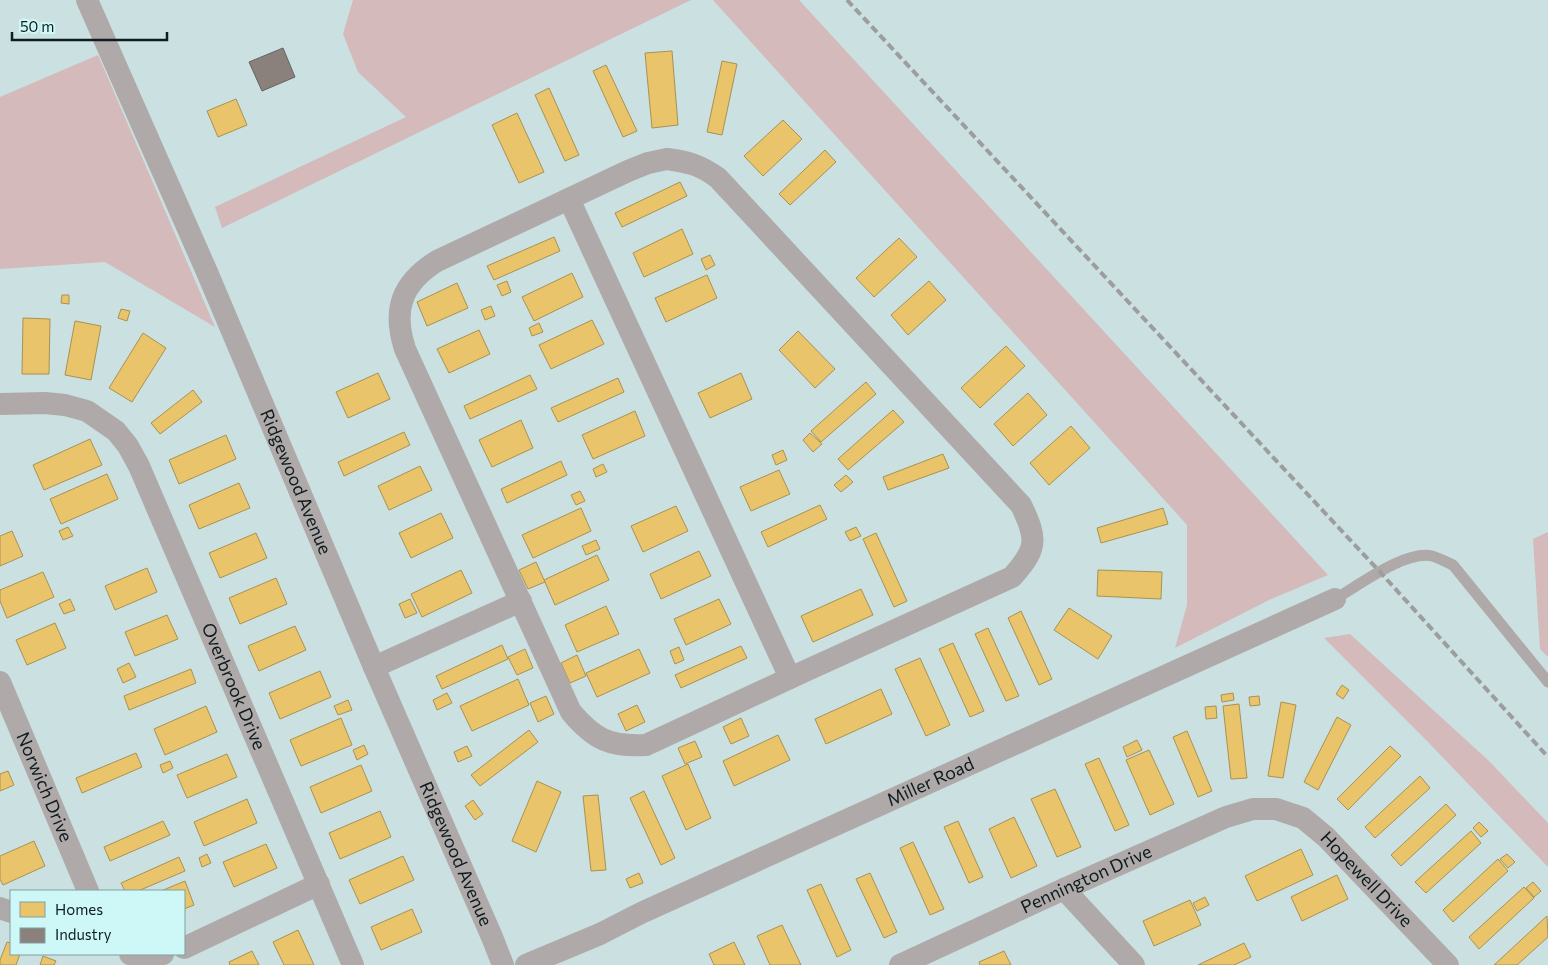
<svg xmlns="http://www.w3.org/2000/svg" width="1548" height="965" viewBox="0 0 1548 965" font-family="Commissioner,sans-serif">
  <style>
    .green { fill: #d4baba }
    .homes { fill: #e9c46a; stroke: #a79253 }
    .industry { fill: #8a817c; stroke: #646360 }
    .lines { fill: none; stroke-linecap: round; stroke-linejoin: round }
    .lane { stroke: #b0a9a9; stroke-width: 11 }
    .street { stroke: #b0a9a9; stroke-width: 22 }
    .rail { stroke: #9d9d9d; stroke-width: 4; stroke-dasharray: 8 4; stroke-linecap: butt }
    .labels { text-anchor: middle; stroke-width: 5; stroke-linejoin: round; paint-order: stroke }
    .street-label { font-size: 18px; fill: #0d1c1d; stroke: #cef7f7 }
  </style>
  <rect width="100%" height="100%" fill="#cae0e1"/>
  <g class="green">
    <path d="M 353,0 L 691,0 L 222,228 L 215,207 L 406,117 L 358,72 L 343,34 Z"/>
    <path d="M 713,0 L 799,0 L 1328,575 L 1269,600 L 1175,648 L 1187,605 L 1187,525 Z"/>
    <path d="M 98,55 L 215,327 L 105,262 L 0,269 L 0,97 Z"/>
    <path d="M 1548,532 L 1548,657 L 1540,649 L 1533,539 Z"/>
    <path d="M 1350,634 L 1489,761 L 1548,823 L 1548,867 L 1428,742 L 1324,638 Z"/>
  </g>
  <g class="homes">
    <path d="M 672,51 L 678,125 L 652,128 L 645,53 Z"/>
    <path d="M 722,61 L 737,64 L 722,135 L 707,132 Z"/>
    <path d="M 606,65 L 637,131 L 623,137 L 593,71 Z"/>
    <path d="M 549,88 L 579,155 L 565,161 L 535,95 Z"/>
    <path d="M 236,99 L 247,125 L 218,137 L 207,111 Z"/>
    <path d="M 517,113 L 544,172 L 519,183 L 492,125 Z"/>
    <path d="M 783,120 L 802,139 L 763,176 L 744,156 Z"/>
    <path d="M 825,150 L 836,162 L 790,205 L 779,194 Z"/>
    <path d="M 680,182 L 687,196 L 622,227 L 615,213 Z"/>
    <path d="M 682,229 L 693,254 L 644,277 L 633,253 Z"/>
    <path d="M 554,237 L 560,251 L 494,280 L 487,266 Z"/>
    <path d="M 899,238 L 917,257 L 874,297 L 856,278 Z"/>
    <path d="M 710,255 L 715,265 L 706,270 L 701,259 Z"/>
    <path d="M 572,273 L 583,297 L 534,321 L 522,297 Z"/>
    <path d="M 707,275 L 717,298 L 666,322 L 655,298 Z"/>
    <path d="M 507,281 L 511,292 L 502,296 L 497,285 Z"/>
    <path d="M 929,281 L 946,300 L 908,335 L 891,315 Z"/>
    <path d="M 457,283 L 468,308 L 427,326 L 417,302 Z"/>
    <path d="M 62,295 L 69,295 L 69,304 L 61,303 Z"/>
    <path d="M 491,306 L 495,316 L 485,320 L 481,310 Z"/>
    <path d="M 121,309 L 130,311 L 127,321 L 118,318 Z"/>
    <path d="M 23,318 L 50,319 L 49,374 L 22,374 Z"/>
    <path d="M 592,320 L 604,344 L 551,369 L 539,345 Z"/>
    <path d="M 75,321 L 101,326 L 91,380 L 65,375 Z"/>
    <path d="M 539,323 L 543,332 L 532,336 L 529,328 Z"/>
    <path d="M 479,330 L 490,354 L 449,373 L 437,349 Z"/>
    <path d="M 798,331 L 835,369 L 815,388 L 779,350 Z"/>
    <path d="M 143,333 L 166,348 L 132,402 L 109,388 Z"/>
    <path d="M 1006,346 L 1025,366 L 980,408 L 961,388 Z"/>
    <path d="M 378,373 L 390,399 L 348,418 L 336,392 Z"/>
    <path d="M 741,373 L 752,399 L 710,418 L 698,393 Z"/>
    <path d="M 530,375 L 537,389 L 470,419 L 464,406 Z"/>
    <path d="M 618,378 L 624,392 L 558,422 L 551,408 Z"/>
    <path d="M 866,382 L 876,394 L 821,442 L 811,431 Z"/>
    <path d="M 193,390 L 202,402 L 160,434 L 151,423 Z"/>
    <path d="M 1028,393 L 1047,415 L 1013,446 L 994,424 Z"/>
    <path d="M 893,410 L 904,422 L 848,470 L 838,459 Z"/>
    <path d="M 635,411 L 645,436 L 593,459 L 582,435 Z"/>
    <path d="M 521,420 L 533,448 L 492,467 L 479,440 Z"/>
    <path d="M 1071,426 L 1090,448 L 1049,485 L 1030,463 Z"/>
    <path d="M 404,432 L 410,445 L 344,476 L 338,462 Z"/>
    <path d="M 810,433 L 822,444 L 813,452 L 803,440 Z"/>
    <path d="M 226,435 L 236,459 L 179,484 L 169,460 Z"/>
    <path d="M 90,439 L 102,465 L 44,490 L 33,465 Z"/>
    <path d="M 783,450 L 787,460 L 776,465 L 772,455 Z"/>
    <path d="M 943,454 L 949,468 L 888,490 L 883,477 Z"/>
    <path d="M 561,461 L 567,475 L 507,503 L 501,489 Z"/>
    <path d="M 603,464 L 607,472 L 596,477 L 593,469 Z"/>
    <path d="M 420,466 L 432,490 L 389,510 L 378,486 Z"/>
    <path d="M 779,470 L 790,494 L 751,511 L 740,487 Z"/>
    <path d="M 107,474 L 118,499 L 61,524 L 50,499 Z"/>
    <path d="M 846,475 L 853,482 L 841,492 L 834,485 Z"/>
    <path d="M 239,483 L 250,508 L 199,529 L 189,505 Z"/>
    <path d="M 580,491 L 585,501 L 576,505 L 571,495 Z"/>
    <path d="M 820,505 L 827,519 L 768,547 L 761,532 Z"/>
    <path d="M 676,506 L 688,531 L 643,552 L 631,526 Z"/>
    <path d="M 581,508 L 591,531 L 533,558 L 522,535 Z"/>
    <path d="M 1163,508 L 1168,524 L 1101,543 L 1097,528 Z"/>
    <path d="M 441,513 L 453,538 L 411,558 L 399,533 Z"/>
    <path d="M 68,527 L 73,536 L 63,540 L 59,531 Z"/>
    <path d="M 856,527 L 861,536 L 850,541 L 845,532 Z"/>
    <path d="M 12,531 L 23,556 L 0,566 L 0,536 Z"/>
    <path d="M 256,533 L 267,558 L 220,578 L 209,553 Z"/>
    <path d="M 876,533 L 907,601 L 894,607 L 863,539 Z"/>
    <path d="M 596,540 L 600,549 L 586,555 L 582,546 Z"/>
    <path d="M 699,551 L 711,576 L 661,599 L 650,574 Z"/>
    <path d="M 597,555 L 609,580 L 555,605 L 544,580 Z"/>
    <path d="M 536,562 L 545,582 L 528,589 L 519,570 Z"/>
    <path d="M 147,568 L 157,592 L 115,610 L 105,586 Z"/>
    <path d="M 461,570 L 472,593 L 422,617 L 411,594 Z"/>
    <path d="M 1098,570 L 1162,572 L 1161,599 L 1097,596 Z"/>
    <path d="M 43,572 L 54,597 L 7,618 L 0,601 L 0,590 Z"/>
    <path d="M 276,578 L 287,604 L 240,624 L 229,598 Z"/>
    <path d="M 861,589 L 873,615 L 813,642 L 801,616 Z"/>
    <path d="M 70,599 L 75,610 L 64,614 L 59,604 Z"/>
    <path d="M 410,599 L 417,613 L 405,618 L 399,604 Z"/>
    <path d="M 719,599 L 731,624 L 686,645 L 674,619 Z"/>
    <path d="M 606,606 L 619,634 L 577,652 L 565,625 Z"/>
    <path d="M 1069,608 L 1112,636 L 1098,659 L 1054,630 Z"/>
    <path d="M 1021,611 L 1052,679 L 1039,685 L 1008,618 Z"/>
    <path d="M 167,615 L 178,639 L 135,656 L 125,632 Z"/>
    <path d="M 55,623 L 66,648 L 27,665 L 16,640 Z"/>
    <path d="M 295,626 L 306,650 L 259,671 L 248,646 Z"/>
    <path d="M 988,628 L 1019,696 L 1006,701 L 975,634 Z"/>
    <path d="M 953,643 L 984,711 L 970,717 L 939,649 Z"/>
    <path d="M 502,645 L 508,659 L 442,689 L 436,676 Z"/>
    <path d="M 741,646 L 747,658 L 681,688 L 675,675 Z"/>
    <path d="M 679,647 L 684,660 L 675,664 L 670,651 Z"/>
    <path d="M 525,649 L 533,668 L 517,675 L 508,657 Z"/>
    <path d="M 639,649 L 650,673 L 597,697 L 586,673 Z"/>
    <path d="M 577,655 L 586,676 L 570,683 L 561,663 Z"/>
    <path d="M 920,658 L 950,725 L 926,736 L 895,669 Z"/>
    <path d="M 129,663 L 136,677 L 123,683 L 117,669 Z"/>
    <path d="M 191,669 L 196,683 L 129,710 L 124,696 Z"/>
    <path d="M 320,671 L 331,697 L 280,719 L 269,693 Z"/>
    <path d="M 518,679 L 529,705 L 472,731 L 460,706 Z"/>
    <path d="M 1342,685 L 1349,690 L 1343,699 L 1336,694 Z"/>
    <path d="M 881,689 L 892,714 L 826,744 L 815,719 Z"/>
    <path d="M 447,693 L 452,703 L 437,710 L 433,700 Z"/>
    <path d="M 1233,693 L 1234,700 L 1222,702 L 1221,695 Z"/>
    <path d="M 546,696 L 554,714 L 538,722 L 530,703 Z"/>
    <path d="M 1259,696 L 1260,705 L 1250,706 L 1249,697 Z"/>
    <path d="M 348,700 L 352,710 L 338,715 L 334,706 Z"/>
    <path d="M 1281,702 L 1296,705 L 1283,778 L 1268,776 Z"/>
    <path d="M 1239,704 L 1247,778 L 1231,779 L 1223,706 Z"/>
    <path d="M 637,705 L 645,722 L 626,731 L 618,714 Z"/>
    <path d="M 206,706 L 217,732 L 165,755 L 154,729 Z"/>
    <path d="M 1216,706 L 1217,718 L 1206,719 L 1205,707 Z"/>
    <path d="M 1337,717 L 1351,725 L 1318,790 L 1304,782 Z"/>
    <path d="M 341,718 L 352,745 L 301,766 L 290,740 Z"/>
    <path d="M 741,718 L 749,736 L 731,744 L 723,727 Z"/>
    <path d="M 529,730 L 538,742 L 480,786 L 471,775 Z"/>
    <path d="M 1187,731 L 1212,791 L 1198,797 L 1173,737 Z"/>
    <path d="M 778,735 L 790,760 L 734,786 L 723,761 Z"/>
    <path d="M 1137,740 L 1142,750 L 1127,757 L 1123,747 Z"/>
    <path d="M 695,741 L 702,757 L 685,764 L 678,748 Z"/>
    <path d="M 364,745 L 368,754 L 357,760 L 353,750 Z"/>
    <path d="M 467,746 L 472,756 L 458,762 L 454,752 Z"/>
    <path d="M 1390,746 L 1401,756 L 1348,810 L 1337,799 Z"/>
    <path d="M 1149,750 L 1174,804 L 1150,815 L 1126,760 Z"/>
    <path d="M 136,753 L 142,767 L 82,793 L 76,778 Z"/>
    <path d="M 227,754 L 237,777 L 187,798 L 177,775 Z"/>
    <path d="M 1099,758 L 1129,825 L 1115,831 L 1085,764 Z"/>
    <path d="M 170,761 L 173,768 L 163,773 L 160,765 Z"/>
    <path d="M 688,764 L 711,818 L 686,830 L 662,776 Z"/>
    <path d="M 361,765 L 372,791 L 321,813 L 310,787 Z"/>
    <path d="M 8,771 L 14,785 L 0,791 L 0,774 Z"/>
    <path d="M 1420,776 L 1430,788 L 1375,838 L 1365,827 Z"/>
    <path d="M 537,781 L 561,792 L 536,852 L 512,841 Z"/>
    <path d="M 1055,789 L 1081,847 L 1057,857 L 1031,799 Z"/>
    <path d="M 644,791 L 675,858 L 661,865 L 630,798 Z"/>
    <path d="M 598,795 L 606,870 L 591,871 L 583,796 Z"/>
    <path d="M 247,799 L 257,823 L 204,846 L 194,822 Z"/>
    <path d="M 473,800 L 483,814 L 475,820 L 465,806 Z"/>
    <path d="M 1446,804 L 1456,815 L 1401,866 L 1391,855 Z"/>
    <path d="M 380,811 L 391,837 L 340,859 L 329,833 Z"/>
    <path d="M 1014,817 L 1037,866 L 1011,878 L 989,829 Z"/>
    <path d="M 163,821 L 170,835 L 110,861 L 104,847 Z"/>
    <path d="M 958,821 L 983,877 L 969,883 L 944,827 Z"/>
    <path d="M 1479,822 L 1488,831 L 1481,837 L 1473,828 Z"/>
    <path d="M 1471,831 L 1481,843 L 1426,893 L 1415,882 Z"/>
    <path d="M 34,841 L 45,866 L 3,885 L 0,879 L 0,856 Z"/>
    <path d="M 913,842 L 944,909 L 930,915 L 900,848 Z"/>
    <path d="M 266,844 L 277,868 L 234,887 L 223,862 Z"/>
    <path d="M 1301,849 L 1313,875 L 1257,901 L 1245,876 Z"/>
    <path d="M 207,854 L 211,863 L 202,867 L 199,858 Z"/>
    <path d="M 1507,854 L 1515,862 L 1508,868 L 1500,859 Z"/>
    <path d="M 403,856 L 414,880 L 360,904 L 349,880 Z"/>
    <path d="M 179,857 L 185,871 L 138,891 L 125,891 L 121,883 Z"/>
    <path d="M 1498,859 L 1508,871 L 1453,922 L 1443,910 Z"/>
    <path d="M 639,873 L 643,883 L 630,888 L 626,879 Z"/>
    <path d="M 870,873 L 897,932 L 884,938 L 856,879 Z"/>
    <path d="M 1337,875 L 1348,899 L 1302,921 L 1291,897 Z"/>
    <path d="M 185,881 L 194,905 L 184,909 L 184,891 L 161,891 Z"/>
    <path d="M 1533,882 L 1541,891 L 1534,897 L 1526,888 Z"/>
    <path d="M 821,884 L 851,950 L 837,957 L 807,890 Z"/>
    <path d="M 1524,887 L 1534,898 L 1479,949 L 1469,937 Z"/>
    <path d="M 1205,897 L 1209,905 L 1197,911 L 1193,903 Z"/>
    <path d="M 1190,900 L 1201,925 L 1154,946 L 1143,921 Z"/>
    <path d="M 412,909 L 422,932 L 381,950 L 371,927 Z"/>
    <path d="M 1547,916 L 1548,937 L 1517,965 L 1494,965 Z"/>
    <path d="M 782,925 L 801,965 L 770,965 L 757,936 Z"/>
    <path d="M 298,930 L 314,965 L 284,965 L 273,942 Z"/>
    <path d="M 7,942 L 11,943 L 11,954 L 20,954 L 16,965 L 0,965 L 0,960 Z"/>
    <path d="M 734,942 L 745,965 L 714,965 L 709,954 Z"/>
    <path d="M 1244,943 L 1251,957 L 1234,965 L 1198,965 Z"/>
    <path d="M 252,951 L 259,965 L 230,965 L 229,962 Z"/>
    <path d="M 1004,951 L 1011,965 L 980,965 L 979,962 Z"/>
    <path d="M 43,956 L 56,961 L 54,965 L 40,965 Z"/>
  </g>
  <path class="industry" d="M 283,48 L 295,77 L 262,91 L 249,62 Z"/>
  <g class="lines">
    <path class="lane" d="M 1335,599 C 1358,586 1405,550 1432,556 C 1439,558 1446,562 1453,565 L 1548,682"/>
    <g class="street">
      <path id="s1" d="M 87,0 L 207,272 L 374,667 L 492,937 L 503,965"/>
      <path d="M 667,159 C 689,162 700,165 718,178 L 1021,505 C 1038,540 1037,549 1012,577 L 803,672 L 646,745 C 609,747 594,739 571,712 L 405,349 C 392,309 402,283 437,261 L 628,171 L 648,163 Z"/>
      <path d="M 569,199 L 790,678"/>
      <path id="s2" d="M 0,404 L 45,403 L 65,405 L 87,411 L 116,431 L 128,446 L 139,466 L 353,965"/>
      <path d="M 374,667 L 521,601"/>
      <path id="s3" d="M 0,682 L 88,891"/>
      <path d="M 1064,889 L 1134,965"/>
      <path d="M 0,908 L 11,912"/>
      <path d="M 184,948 L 319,884"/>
      <path d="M 130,954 L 155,956 L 163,954"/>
      <path id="s4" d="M 526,965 L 600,934 L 641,913 L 1335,599"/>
      <path id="s5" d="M 900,965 L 1064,889 L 1226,817 L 1253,809 L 1276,809 L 1303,818 L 1326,837 L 1448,965"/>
    </g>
    <path class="rail" d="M 847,0 L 1380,572 L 1548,757"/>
  </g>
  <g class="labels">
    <g class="street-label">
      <text dy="6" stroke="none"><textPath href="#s1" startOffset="525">Ridgewood Avenue</textPath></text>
      <text dy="6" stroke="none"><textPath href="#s2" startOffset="405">Overbrook Drive</textPath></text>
      <text dy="6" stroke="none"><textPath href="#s4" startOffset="444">Miller Road</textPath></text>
      <text dy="6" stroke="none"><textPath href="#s3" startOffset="114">Norwich Drive</textPath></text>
      <text dy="6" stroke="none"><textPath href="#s1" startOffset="930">Ridgewood Avenue</textPath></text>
      <text dy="6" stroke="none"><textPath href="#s5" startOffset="205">Pennington Drive</textPath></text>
      <text dy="6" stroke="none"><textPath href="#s5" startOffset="526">Hopewell Drive</textPath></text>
    </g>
  </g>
  <rect x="10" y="890" width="175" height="65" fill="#cef7f7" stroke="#819fa0"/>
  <rect x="20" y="902" width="25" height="15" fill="#e9c46a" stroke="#819fa0"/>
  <text x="55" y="915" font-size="15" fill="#0d1c1d">Homes</text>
  <rect x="20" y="928" width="25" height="15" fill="#8a817c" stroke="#819fa0"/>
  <text x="55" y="940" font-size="15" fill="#0d1c1d">Industry</text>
  <path d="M12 32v8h155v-8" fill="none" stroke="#0d1c1d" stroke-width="2.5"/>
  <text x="20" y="32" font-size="15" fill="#0d1c1d" stroke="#cef7f7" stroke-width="4" paint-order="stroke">50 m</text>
</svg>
